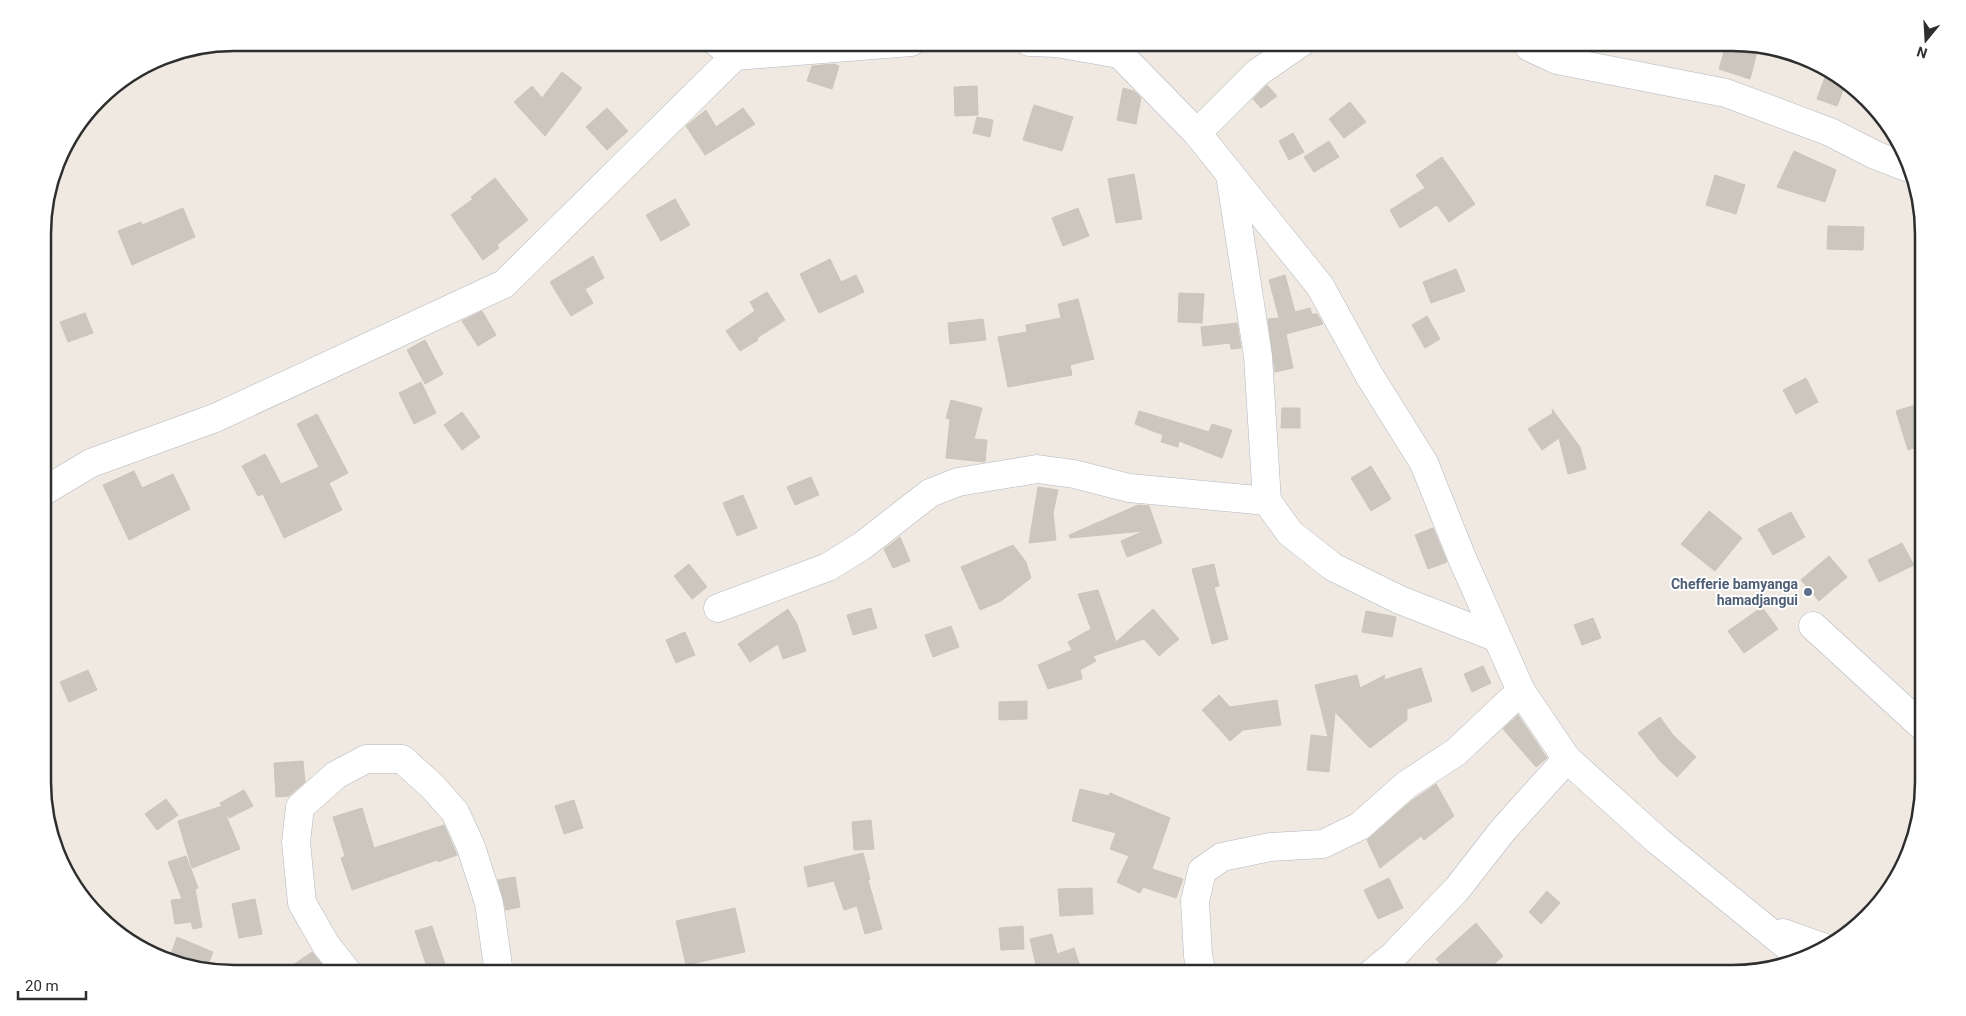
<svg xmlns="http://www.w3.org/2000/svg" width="1966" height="1016" viewBox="0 0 1966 1016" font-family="Roboto,sans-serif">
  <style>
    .building { fill: #cbc7bf; stroke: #cbc5ba }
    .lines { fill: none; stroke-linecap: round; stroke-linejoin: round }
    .minor-casing { stroke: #b4b7c1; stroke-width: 29 }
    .minor { stroke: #fff; stroke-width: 28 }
    .service-dot { fill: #5c6f8a; stroke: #fff; stroke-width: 2 }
    .labels { text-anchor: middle; stroke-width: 4; stroke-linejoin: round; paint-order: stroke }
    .service-label { font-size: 14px; font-weight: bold; fill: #4e5e75; stroke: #fff; text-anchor: end }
    .rim { fill: none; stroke: #2e2e2e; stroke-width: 2.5 }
  </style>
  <rect width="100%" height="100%" fill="#efe9e1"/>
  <g class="building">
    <path d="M 1727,42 L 1758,48 L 1750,79 L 1719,69 Z"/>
    <path d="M 833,64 L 839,66 L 832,89 L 807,81 L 812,66 Z"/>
    <path d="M 1828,69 L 1846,82 L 1837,106 L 1817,99 Z"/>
    <path d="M 562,72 L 582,88 L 545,136 L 514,102 L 532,86 L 542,98 Z"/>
    <path d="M 1267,85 L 1277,96 L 1261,108 L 1253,99 Z"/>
    <path d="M 977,86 L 978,115 L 955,116 L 954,87 Z"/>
    <path d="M 1123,88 L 1134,91 L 1141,98 L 1136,124 L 1117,120 Z"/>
    <path d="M 1350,102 L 1366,122 L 1344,138 L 1329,119 Z"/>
    <path d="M 1034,105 L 1073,117 L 1062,151 L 1023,140 Z"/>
    <path d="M 607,108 L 628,131 L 607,150 L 586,127 Z"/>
    <path d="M 743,108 L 755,124 L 705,155 L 686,126 L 706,110 L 716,127 Z"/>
    <path d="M 977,117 L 993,120 L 990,137 L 973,133 Z"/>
    <path d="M 1293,133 L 1304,152 L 1289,160 L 1279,141 Z"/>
    <path d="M 1329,141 L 1339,157 L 1314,172 L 1304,157 Z"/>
    <path d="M 1794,151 L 1836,170 L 1825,202 L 1777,187 Z"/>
    <path d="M 1442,157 L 1475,204 L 1449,222 L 1437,205 L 1400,228 L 1390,210 L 1425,188 L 1416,175 Z"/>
    <path d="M 1134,174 L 1142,219 L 1116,223 L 1108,179 Z"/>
    <path d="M 1715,175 L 1745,185 L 1736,214 L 1706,205 Z"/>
    <path d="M 495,178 L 528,220 L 497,245 L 499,248 L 483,260 L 451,215 L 473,199 L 471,197 Z"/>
    <path d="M 675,199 L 690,225 L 661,241 L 646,215 Z"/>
    <path d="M 183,208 L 195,237 L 132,265 L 118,231 L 141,222 L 142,225 Z"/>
    <path d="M 1078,208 L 1089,236 L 1063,246 L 1052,218 Z"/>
    <path d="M 1828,226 L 1864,227 L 1863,250 L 1827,249 Z"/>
    <path d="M 593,256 L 604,278 L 585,289 L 593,303 L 571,316 L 550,282 Z"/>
    <path d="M 830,259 L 841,282 L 856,275 L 864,292 L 819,313 L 800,274 Z"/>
    <path d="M 1456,269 L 1465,291 L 1431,303 L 1423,282 Z"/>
    <path d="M 1285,275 L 1295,312 L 1310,308 L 1312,314 L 1317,314 L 1323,324 L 1286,334 L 1293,368 L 1275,372 L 1268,319 L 1279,318 L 1269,280 Z"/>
    <path d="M 767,292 L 785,320 L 757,338 L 758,340 L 740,351 L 726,331 L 755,311 L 750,302 Z"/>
    <path d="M 1179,293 L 1204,294 L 1202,323 L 1178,322 Z"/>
    <path d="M 1078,299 L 1094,359 L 1070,365 L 1072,375 L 1008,387 L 998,337 L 1027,332 L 1026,325 L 1061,318 L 1058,304 Z"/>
    <path d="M 482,311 L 496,335 L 478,346 L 462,321 Z"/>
    <path d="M 85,313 L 93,333 L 68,342 L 60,322 Z"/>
    <path d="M 1427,316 L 1440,339 L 1425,348 L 1412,325 Z"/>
    <path d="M 983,319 L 986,340 L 950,344 L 948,323 Z"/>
    <path d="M 1237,323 L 1241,348 L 1231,349 L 1230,343 L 1203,346 L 1201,327 Z"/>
    <path d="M 425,340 L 443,374 L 425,384 L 407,350 Z"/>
    <path d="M 1806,378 L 1818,402 L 1796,414 L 1783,390 Z"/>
    <path d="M 421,382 L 436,413 L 414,424 L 399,393 Z"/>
    <path d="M 951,400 L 982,408 L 974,439 L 987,440 L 985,462 L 946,458 L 950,419 L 946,418 Z"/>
    <path d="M 1922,403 L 1923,445 L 1908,450 L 1896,411 Z"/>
    <path d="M 1282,408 L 1300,408 L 1300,428 L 1281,428 Z"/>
    <path d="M 1552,409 L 1580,447 L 1586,469 L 1568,474 L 1559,438 L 1542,450 L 1528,429 L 1553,413 Z"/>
    <path d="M 1139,411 L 1209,432 L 1212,424 L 1232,430 L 1222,458 L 1179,441 L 1178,447 L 1161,442 L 1163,435 L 1135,424 Z"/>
    <path d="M 462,412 L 480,437 L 462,450 L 444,425 Z"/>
    <path d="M 317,414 L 348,473 L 329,483 L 342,510 L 284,538 L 263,494 L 258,496 L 242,466 L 265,454 L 281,484 L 319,467 L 297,424 Z"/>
    <path d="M 1371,466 L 1391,499 L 1371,511 L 1351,478 Z"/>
    <path d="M 134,471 L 142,488 L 173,474 L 190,509 L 129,540 L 103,485 Z"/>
    <path d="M 811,477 L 819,495 L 795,505 L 787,487 Z"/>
    <path d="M 1038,487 L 1058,490 L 1053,513 L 1056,540 L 1029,543 Z"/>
    <path d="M 743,495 L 757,528 L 737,536 L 723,503 Z"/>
    <path d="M 1138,505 L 1149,506 L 1162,543 L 1127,557 L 1121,541 L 1144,531 L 1070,538 L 1069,535 Z"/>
    <path d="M 1709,511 L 1742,538 L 1715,571 L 1681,544 Z"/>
    <path d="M 1791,512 L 1805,537 L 1773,555 L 1758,529 Z"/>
    <path d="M 1433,528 L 1447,562 L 1428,569 L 1415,535 Z"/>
    <path d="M 900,537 L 910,561 L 893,568 L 884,549 Z"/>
    <path d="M 1902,543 L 1914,565 L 1879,582 L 1868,560 Z"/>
    <path d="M 1013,545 L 1026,562 L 1031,578 L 1001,601 L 980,610 L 961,567 Z"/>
    <path d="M 1829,556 L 1847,577 L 1819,601 L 1801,580 Z"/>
    <path d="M 689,564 L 707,587 L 692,599 L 674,576 Z"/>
    <path d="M 1214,564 L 1219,586 L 1214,587 L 1228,639 L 1212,644 L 1192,569 Z"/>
    <path d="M 1098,590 L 1116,642 L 1153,609 L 1179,639 L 1159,656 L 1144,639 L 1093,656 L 1096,661 L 1080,670 L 1082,679 L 1048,689 L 1038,665 L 1072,650 L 1068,642 L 1091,629 L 1078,594 Z"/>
    <path d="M 1762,607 L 1778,629 L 1744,653 L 1728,631 Z"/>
    <path d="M 871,608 L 877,628 L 853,635 L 847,615 Z"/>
    <path d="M 788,609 L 797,624 L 806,651 L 783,659 L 778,644 L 750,662 L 738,644 Z"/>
    <path d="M 1366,611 L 1396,617 L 1392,637 L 1362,632 Z"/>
    <path d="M 1593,618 L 1601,638 L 1582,645 L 1574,625 Z"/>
    <path d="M 951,626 L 959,647 L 933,657 L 925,635 Z"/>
    <path d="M 685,632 L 695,655 L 676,663 L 666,640 Z"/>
    <path d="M 1483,666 L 1491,683 L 1472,692 L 1464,674 Z"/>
    <path d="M 1421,668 L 1432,701 L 1407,709 L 1407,720 L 1370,748 L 1335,712 L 1329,772 L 1307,770 L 1311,735 L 1328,737 L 1315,685 L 1357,675 L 1360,688 L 1385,675 L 1384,680 Z"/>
    <path d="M 88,670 L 97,690 L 69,702 L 60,682 Z"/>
    <path d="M 1219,695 L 1230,707 L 1277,700 L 1281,725 L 1243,730 L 1230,741 L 1202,710 Z"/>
    <path d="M 1027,701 L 1027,719 L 999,720 L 999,702 Z"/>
    <path d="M 1518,715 L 1547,758 L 1536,767 L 1503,729 Z"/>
    <path d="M 1660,717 L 1673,735 L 1696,757 L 1677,777 L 1661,762 L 1638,733 Z"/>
    <path d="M 303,761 L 305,782 L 289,796 L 276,797 L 274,763 Z"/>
    <path d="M 1436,784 L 1454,816 L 1424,840 L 1421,836 L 1380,868 L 1367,840 L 1410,802 Z"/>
    <path d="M 1080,789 L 1109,796 L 1110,793 L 1170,818 L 1152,869 L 1183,879 L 1176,898 L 1143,887 L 1140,893 L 1117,882 L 1129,856 L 1110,849 L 1116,833 L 1072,821 Z"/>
    <path d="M 244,790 L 253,806 L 229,818 L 220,803 Z"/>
    <path d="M 166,799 L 178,815 L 157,830 L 145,814 Z"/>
    <path d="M 574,800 L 583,828 L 564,834 L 555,806 Z"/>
    <path d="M 222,806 L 240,849 L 192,868 L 178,821 Z"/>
    <path d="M 362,808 L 374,848 L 444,825 L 457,855 L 438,862 L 437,860 L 352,890 L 341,858 L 345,856 L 333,817 Z"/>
    <path d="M 871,820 L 874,849 L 854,850 L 852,822 Z"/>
    <path d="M 863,853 L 870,879 L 868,880 L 882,929 L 865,934 L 857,906 L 844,910 L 834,881 L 808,887 L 804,867 Z"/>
    <path d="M 186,856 L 198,888 L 195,889 L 202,927 L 193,929 L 191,922 L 175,924 L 171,900 L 182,899 L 168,862 Z"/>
    <path d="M 515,877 L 520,907 L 506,910 L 498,880 Z"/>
    <path d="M 1389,878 L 1403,908 L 1378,919 L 1364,890 Z"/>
    <path d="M 1092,888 L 1093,914 L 1060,916 L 1058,889 Z"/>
    <path d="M 1547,891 L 1560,903 L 1541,924 L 1529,912 Z"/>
    <path d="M 255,899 L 262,934 L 239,938 L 232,904 Z"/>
    <path d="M 735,908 L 745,952 L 686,965 L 676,921 Z"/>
    <path d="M 1476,923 L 1503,956 L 1484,973 L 1448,973 L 1436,959 Z"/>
    <path d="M 432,926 L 448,973 L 429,973 L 415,931 Z"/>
    <path d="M 1023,926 L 1024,949 L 1001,950 L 999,928 Z"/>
    <path d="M 1052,934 L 1057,954 L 1074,948 L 1082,973 L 1038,973 L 1030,939 Z"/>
    <path d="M 177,937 L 213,952 L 207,967 L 170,957 Z"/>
    <path d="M 312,952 L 324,967 L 315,973 L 281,973 Z"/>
  </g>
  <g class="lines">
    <defs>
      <g id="minor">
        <path d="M 716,42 L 735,56"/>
        <path d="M 1029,42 L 1056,43 L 1119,54"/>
        <path d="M 1108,42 L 1197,133 L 1320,286 L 1369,375 L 1424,463 L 1462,558 L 1521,691 L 1567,759 L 1658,841 L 1803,959"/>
        <path d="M 1526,42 L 1529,47 L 1557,60 L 1726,93 L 1830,132 L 1875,155 L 1906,167"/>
        <path d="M 1197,133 L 1257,73 L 1302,42"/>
        <path d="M 1230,174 L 1258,356 L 1267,501 L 1290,533 L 1333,567 L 1400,600 L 1495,637"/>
        <path d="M 44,491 L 91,463 L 215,418 L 504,284 L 735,56 L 911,42"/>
        <path d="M 718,608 L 828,567 L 862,546 L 930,493 L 958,482 L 1037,469 L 1074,474 L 1129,488 L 1267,501"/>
        <path d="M 1813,626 L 1923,727"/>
        <path d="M 1783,933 L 1825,948"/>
        <path d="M 348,973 L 326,945 L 302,903 L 296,842 L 300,807 L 336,775 L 366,759 L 402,759 L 432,786 L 455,812 L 471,847 L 489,903 L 499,973"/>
        <path d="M 1202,973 L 1198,956 L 1195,901 L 1202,871 L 1222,857 L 1270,847 L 1323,844 L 1360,826 L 1406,785 L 1456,752 L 1521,691"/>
        <path d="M 1372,973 L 1394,955 L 1457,889 L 1503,830 L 1567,759"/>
      </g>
    </defs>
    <use href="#minor" class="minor-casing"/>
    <use href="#minor" class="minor"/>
  </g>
  <circle class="service-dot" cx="1808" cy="592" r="5"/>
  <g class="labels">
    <g class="service-label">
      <text x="1798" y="589">Chefferie bamyanga<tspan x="1798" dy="16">hamadjangui</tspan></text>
    </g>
  </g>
  <path d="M0 0H1966V1016H0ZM234 51H1732A183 183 0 0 1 1915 234V782A183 183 0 0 1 1732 965H234A183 183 0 0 1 51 782V234A183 183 0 0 1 234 51Z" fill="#fff" fill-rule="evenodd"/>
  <path class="rim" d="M234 51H1732A183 183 0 0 1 1915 234V782A183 183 0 0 1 1732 965H234A183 183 0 0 1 51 782V234A183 183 0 0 1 234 51Z"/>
  <g transform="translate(1926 40) rotate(198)" stroke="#ffffff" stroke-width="4" paint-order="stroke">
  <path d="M0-4L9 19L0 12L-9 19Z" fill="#2e2e2e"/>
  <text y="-8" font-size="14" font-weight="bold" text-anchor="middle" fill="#2e2e2e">N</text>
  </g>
  <path d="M18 991v8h68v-8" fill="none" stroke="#2e2e2e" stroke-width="2.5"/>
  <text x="25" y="991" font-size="15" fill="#2e2e2e" stroke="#ffffff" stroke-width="4" paint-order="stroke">20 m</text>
</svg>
